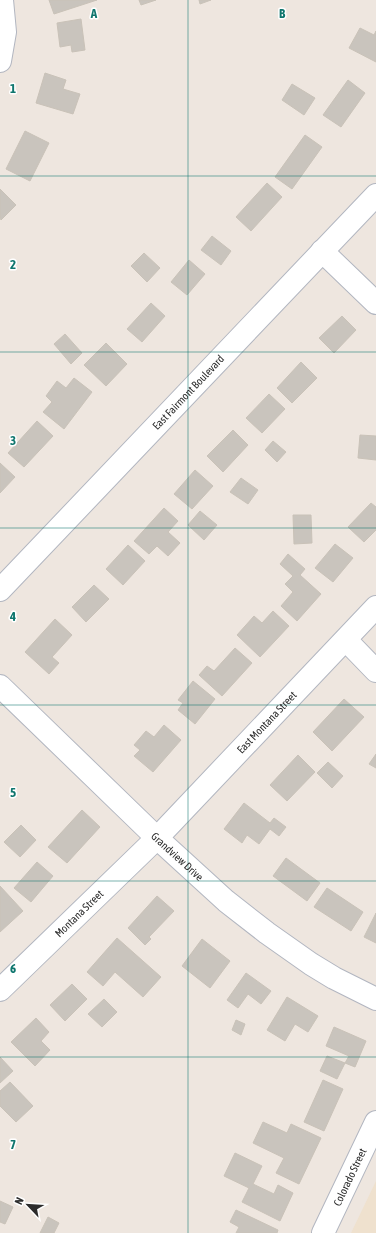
<svg xmlns="http://www.w3.org/2000/svg" width="376" height="1233" viewBox="0 0 376 1233" font-family="'Asap Condensed',sans-serif">
  <style>
    .education { fill: #efe1ce }
    .building { fill: #c9c4bd; stroke: #c9c2b8 }
    .lines { fill: none; stroke-linecap: round; stroke-linejoin: round }
    .minor-casing { stroke: #b2b6c0; stroke-width: 24 }
    .minor { stroke: #fff; stroke-width: 22 }
    .grid { fill: none; stroke: #0f766e; stroke-width: 1; stroke-opacity: 0.55 }
    .labels { text-anchor: middle; stroke-width: 3; stroke-linejoin: round; paint-order: stroke }
    .street-label { font-size: 11px; fill: #2c2c2c; stroke: #fff }
    .grid-label { font-size: 13px; text-anchor: middle; font-weight: bold; fill: #0f766e; stroke: #fff; stroke-width: 3; stroke-linejoin: round; paint-order: stroke }
  </style>
  <rect width="100%" height="100%" fill="#eee6df"/>
  <path class="education" d="M 376,1181 L 376,1233 L 351,1233 Z"/>
  <g class="building">
    <path d="M 49,0 L 97,0 L 54,14 Z"/>
    <path d="M 139,0 L 156,0 L 141,5 Z"/>
    <path d="M 199,0 L 211,0 L 200,4 Z"/>
    <path d="M 81,19 L 85,50 L 72,52 L 71,45 L 60,47 L 57,23 Z"/>
    <path d="M 360,28 L 374,35 L 376,31 L 376,62 L 349,48 Z"/>
    <path d="M 45,73 L 66,80 L 63,89 L 80,94 L 73,114 L 36,103 Z"/>
    <path d="M 348,80 L 365,93 L 341,127 L 323,115 Z"/>
    <path d="M 292,84 L 315,98 L 304,115 L 282,100 Z"/>
    <path d="M 25,131 L 49,143 L 30,181 L 6,169 Z"/>
    <path d="M 305,135 L 322,147 L 292,189 L 275,177 Z"/>
    <path d="M 267,183 L 282,197 L 251,231 L 236,217 Z"/>
    <path d="M 0,189 L 16,205 L 1,220 L 0,218 Z"/>
    <path d="M 212,236 L 231,251 L 221,265 L 201,250 Z"/>
    <path d="M 144,253 L 160,268 L 147,282 L 131,266 Z"/>
    <path d="M 189,260 L 205,274 L 187,295 L 171,282 Z"/>
    <path d="M 151,303 L 165,316 L 142,342 L 127,329 Z"/>
    <path d="M 342,316 L 356,330 L 334,353 L 319,338 Z"/>
    <path d="M 65,334 L 82,353 L 71,364 L 54,344 Z"/>
    <path d="M 106,343 L 127,364 L 106,386 L 84,365 Z"/>
    <path d="M 301,362 L 317,378 L 292,403 L 277,388 Z"/>
    <path d="M 74,378 L 92,392 L 64,429 L 43,412 L 52,402 L 46,396 L 57,381 L 66,388 Z"/>
    <path d="M 269,394 L 285,409 L 262,433 L 246,418 Z"/>
    <path d="M 37,421 L 53,436 L 24,467 L 8,453 Z"/>
    <path d="M 233,430 L 248,445 L 223,472 L 207,456 Z"/>
    <path d="M 360,435 L 376,436 L 376,460 L 358,458 Z"/>
    <path d="M 273,441 L 286,452 L 277,462 L 265,450 Z"/>
    <path d="M 0,463 L 15,477 L 0,493 Z"/>
    <path d="M 195,470 L 213,486 L 192,509 L 174,494 Z"/>
    <path d="M 241,478 L 258,490 L 248,504 L 230,492 Z"/>
    <path d="M 371,503 L 376,507 L 376,530 L 364,542 L 348,527 Z"/>
    <path d="M 164,508 L 178,521 L 168,532 L 180,543 L 168,556 L 157,546 L 149,554 L 134,541 Z"/>
    <path d="M 200,511 L 217,525 L 204,540 L 188,525 Z"/>
    <path d="M 293,515 L 311,515 L 312,543 L 294,544 Z"/>
    <path d="M 335,544 L 353,558 L 333,582 L 315,568 Z"/>
    <path d="M 128,545 L 145,561 L 123,585 L 106,569 Z"/>
    <path d="M 288,554 L 305,569 L 300,575 L 321,594 L 297,621 L 281,606 L 293,592 L 285,584 L 293,576 L 280,564 Z"/>
    <path d="M 94,585 L 109,599 L 86,622 L 72,607 Z"/>
    <path d="M 273,611 L 289,626 L 260,657 L 237,635 L 254,616 L 262,623 Z"/>
    <path d="M 55,619 L 72,635 L 52,657 L 59,663 L 49,674 L 25,652 Z"/>
    <path d="M 235,648 L 252,663 L 222,696 L 199,675 L 207,666 L 214,671 Z"/>
    <path d="M 193,681 L 215,699 L 195,724 L 178,710 L 183,703 L 178,700 Z"/>
    <path d="M 344,699 L 364,717 L 332,751 L 313,732 Z"/>
    <path d="M 164,725 L 181,740 L 153,772 L 134,756 L 140,750 L 134,745 L 146,731 L 154,737 Z"/>
    <path d="M 376,754 L 376,768 L 369,764 Z"/>
    <path d="M 298,755 L 315,772 L 287,801 L 270,785 Z"/>
    <path d="M 328,762 L 343,776 L 332,788 L 317,773 Z"/>
    <path d="M 244,803 L 270,823 L 274,818 L 286,827 L 279,836 L 270,829 L 259,844 L 247,835 L 242,843 L 224,829 Z"/>
    <path d="M 82,810 L 100,827 L 67,863 L 48,847 Z"/>
    <path d="M 21,825 L 36,840 L 20,857 L 4,842 Z"/>
    <path d="M 286,858 L 320,883 L 307,901 L 273,876 Z"/>
    <path d="M 37,862 L 53,876 L 31,902 L 14,888 Z"/>
    <path d="M 0,886 L 23,911 L 0,932 Z"/>
    <path d="M 327,888 L 363,912 L 351,931 L 314,907 Z"/>
    <path d="M 157,896 L 174,911 L 149,937 L 151,939 L 145,945 L 128,928 Z"/>
    <path d="M 376,913 L 376,943 L 364,937 Z"/>
    <path d="M 117,938 L 161,977 L 143,997 L 115,972 L 103,986 L 87,972 Z"/>
    <path d="M 202,939 L 230,961 L 210,988 L 182,966 Z"/>
    <path d="M 246,973 L 271,991 L 261,1004 L 248,994 L 238,1008 L 227,1000 Z"/>
    <path d="M 72,984 L 87,999 L 65,1021 L 50,1005 Z"/>
    <path d="M 287,997 L 318,1016 L 308,1032 L 295,1024 L 285,1041 L 267,1030 Z"/>
    <path d="M 104,999 L 117,1012 L 102,1027 L 88,1014 Z"/>
    <path d="M 36,1018 L 49,1032 L 41,1041 L 50,1050 L 35,1066 L 11,1042 Z"/>
    <path d="M 236,1020 L 245,1024 L 241,1035 L 232,1030 Z"/>
    <path d="M 334,1027 L 366,1041 L 355,1067 L 345,1063 L 349,1056 L 326,1046 Z"/>
    <path d="M 327,1056 L 345,1063 L 337,1079 L 320,1071 Z"/>
    <path d="M 0,1057 L 13,1071 L 0,1083 Z"/>
    <path d="M 323,1080 L 343,1089 L 324,1131 L 304,1122 Z"/>
    <path d="M 10,1082 L 33,1106 L 16,1122 L 0,1106 L 0,1091 Z"/>
    <path d="M 263,1122 L 287,1133 L 291,1124 L 321,1138 L 299,1184 L 276,1173 L 284,1158 L 253,1143 Z"/>
    <path d="M 235,1153 L 262,1166 L 253,1184 L 274,1194 L 278,1185 L 293,1193 L 280,1221 L 242,1202 L 249,1188 L 224,1176 Z"/>
    <path d="M 0,1201 L 13,1207 L 5,1224 L 0,1222 Z"/>
    <path d="M 236,1210 L 278,1230 L 277,1233 L 236,1233 L 239,1227 L 230,1222 Z"/>
    <path d="M 48,1217 L 59,1223 L 54,1233 L 40,1233 Z"/>
  </g>
  <g class="lines">
    <defs>
      <g id="minor">
        <path d="M 0,61 L 5,32 L 2,0"/>
        <path d="M 322,251 L 376,303"/>
        <path id="s1" d="M 0,590 L 376,195"/>
        <path d="M 346,640 L 376,671"/>
        <path id="s2" d="M 0,686 L 157,838 L 226,901 L 267,933 L 311,964 L 334,978 L 376,999"/>
        <path id="s3" d="M 0,990 L 157,838 L 376,607"/>
        <path id="s4" d="M 323,1233 L 376,1122"/>
      </g>
    </defs>
    <use href="#minor" class="minor-casing"/>
    <use href="#minor" class="minor"/>
  </g>
  <path class="grid" d="M 188,0 L 188,1233M 0,176 L 376,176M 0,352 L 376,352M 0,528 L 376,528M 0,705 L 376,705M 0,881 L 376,881M 0,1057 L 376,1057"/>
  <g class="labels">
    <g class="street-label">
      <text dy="4" stroke="none"><textPath href="#s1" startOffset="273">East Fairmont Boulevard</textPath></text>
      <text dy="4" stroke="none"><textPath href="#s3" startOffset="378">East Montana Street</textPath></text>
      <text dy="4" stroke="none"><textPath href="#s2" startOffset="246">Grandview Drive</textPath></text>
      <text dy="4" stroke="none"><textPath href="#s3" startOffset="110">Montana Street</textPath></text>
      <text dy="4" stroke="none"><textPath href="#s4" startOffset="62">Colorado Street</textPath></text>
    </g>
  </g>
  <g class="grid-label">
    <text x="94" y="18">A</text>
    <text x="282" y="18">B</text>
    <text x="13" y="93">1</text>
    <text x="13" y="269">2</text>
    <text x="13" y="445">3</text>
    <text x="13" y="621">4</text>
    <text x="13" y="797">5</text>
    <text x="13" y="973">6</text>
    <text x="13" y="1149">7</text>
  </g>
  <g transform="translate(28 1205) rotate(295)" stroke="#ffffff" stroke-width="3" paint-order="stroke">
  <path d="M0-3L7 15L0 10L-7 15Z" fill="#2c2c2c"/>
  <text y="-6" font-size="11" font-weight="bold" text-anchor="middle" fill="#2c2c2c">N</text>
  </g>
</svg>
